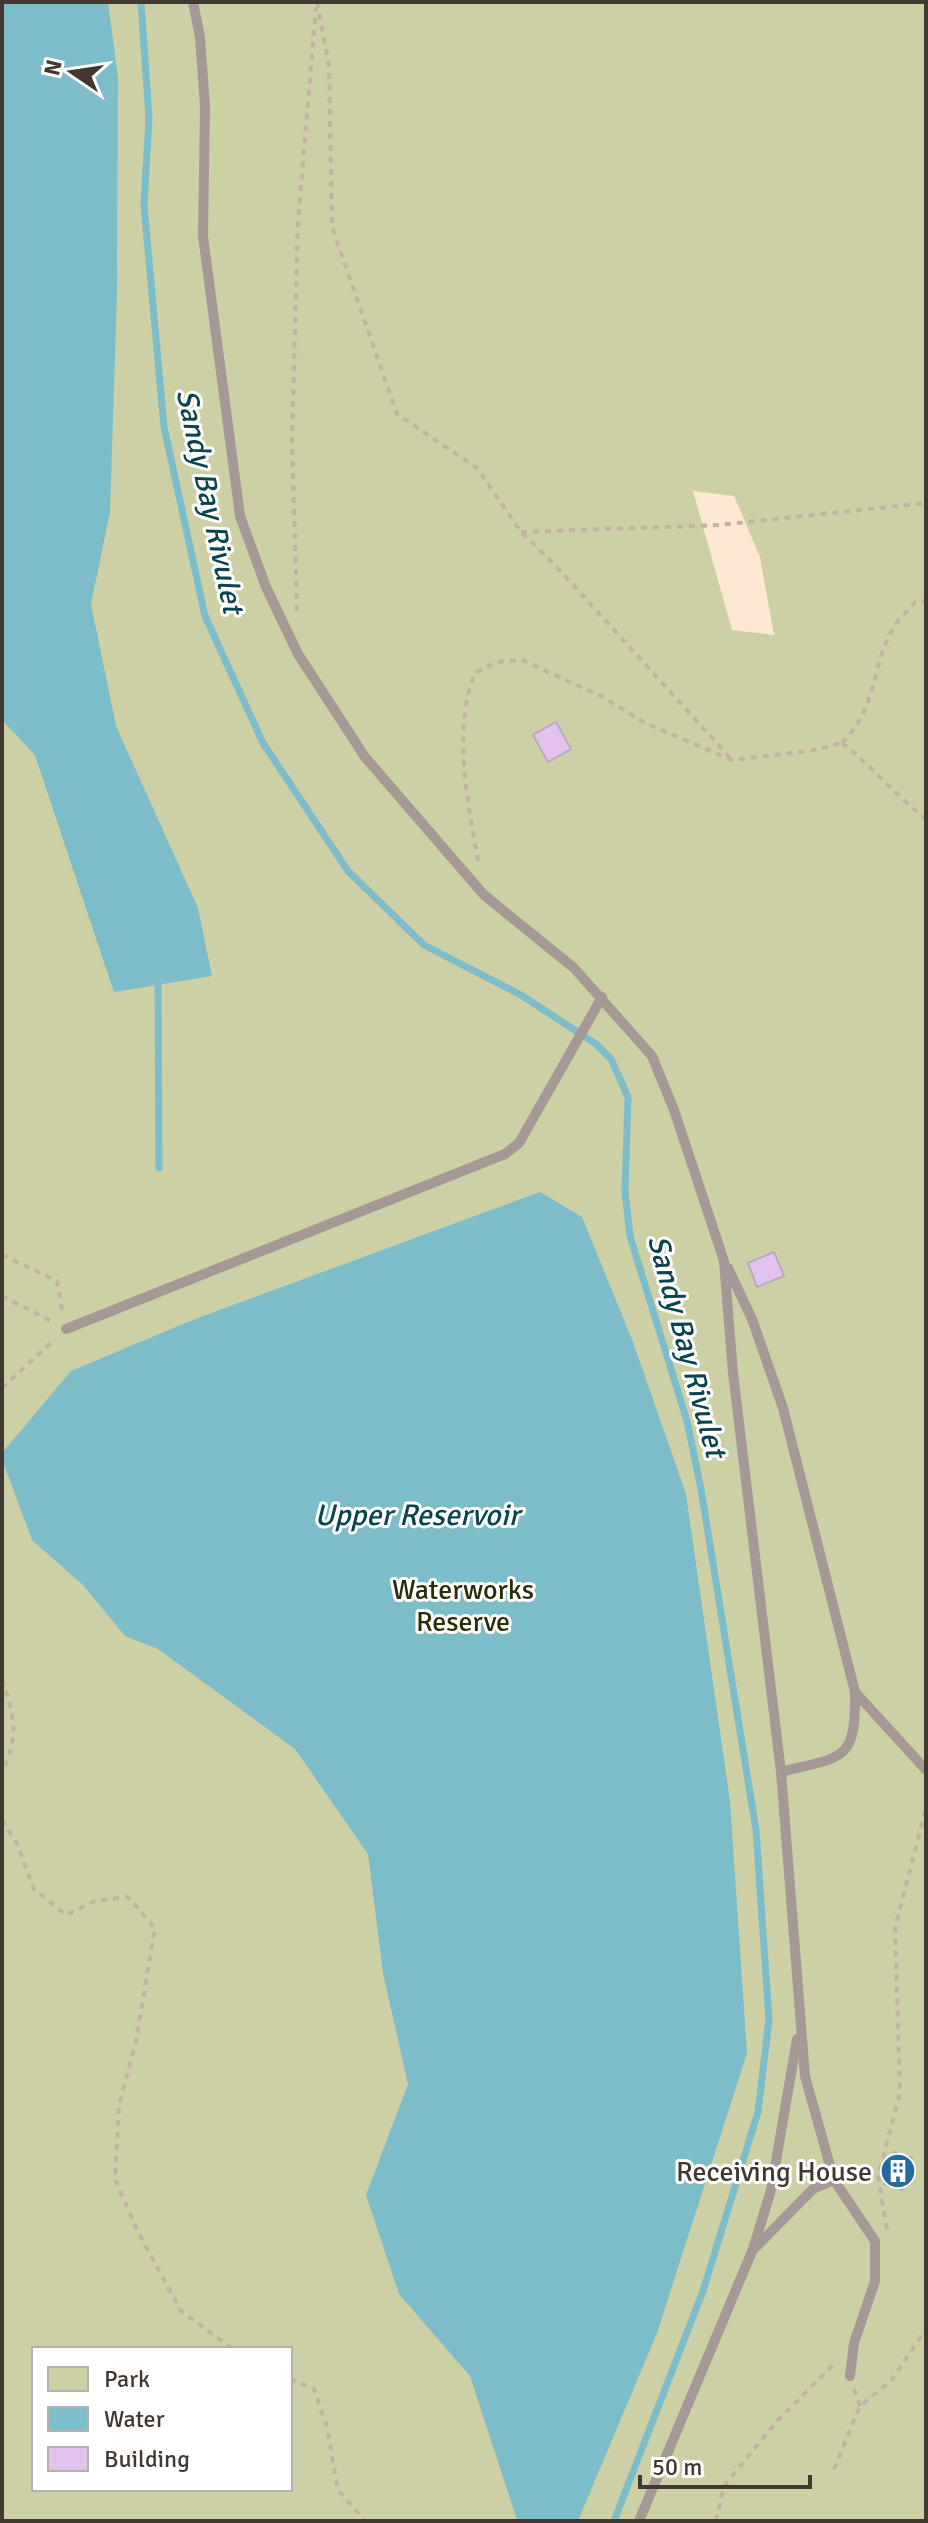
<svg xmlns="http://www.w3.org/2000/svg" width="928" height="2523" viewBox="0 0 928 2523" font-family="Signika,sans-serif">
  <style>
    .green { fill: #ccd0a4; fill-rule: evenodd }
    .water { fill: #7dbcc9 }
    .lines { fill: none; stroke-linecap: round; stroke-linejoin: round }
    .stream { stroke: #7dbcc9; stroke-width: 7 }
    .building { fill: #e3c3ee; stroke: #b9a9be; stroke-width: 2 }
    .path { stroke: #c3b2a1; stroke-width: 4; stroke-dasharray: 6 6; stroke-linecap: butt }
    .service { stroke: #a69995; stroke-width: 10 }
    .labels { text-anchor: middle; stroke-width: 6; stroke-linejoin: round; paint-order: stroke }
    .park-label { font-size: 28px; fill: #2a2c04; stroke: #fff }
    .poi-label { font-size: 28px; fill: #413931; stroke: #fff; text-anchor: end }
    .water-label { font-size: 30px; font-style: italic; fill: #0a444e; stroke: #fff }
  </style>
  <rect width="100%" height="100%" fill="#fce7d3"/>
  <path class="green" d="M 2,2 L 926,2 L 926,2521 L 2,2521 ZM 693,491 L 734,496 L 760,557 L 774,635 L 732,630 ZM 34,2349 L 290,2349 L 290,2489 L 34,2489 Z"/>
  <g class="water">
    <path d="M 2,2 L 108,2 L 118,78 L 117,292 L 110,512 L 91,604 L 116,726 L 198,908 L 212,976 L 114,992 L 35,755 L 2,720 Z"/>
    <path d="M 540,1192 L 582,1217 L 633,1342 L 686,1494 L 730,1801 L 747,2053 L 657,2333 L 578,2521 L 517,2520 L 470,2376 L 399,2294 L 366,2195 L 408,2084 L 383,1973 L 368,1854 L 295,1749 L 158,1649 L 125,1636 L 83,1585 L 32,1540 L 2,1459 L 2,1453 L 71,1371 L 195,1319 Z"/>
  </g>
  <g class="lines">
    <g class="stream">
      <path d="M 141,2 L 149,118 L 144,205 L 164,427 L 205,616 L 263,743 L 348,871 L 424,945 L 521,995 L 596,1044 L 611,1059 L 628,1097 L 625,1192 L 630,1236 L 687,1421 L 701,1489 L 756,1830 L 769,2019 L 758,2112 L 703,2291 L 614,2521"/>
      <path d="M 158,985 L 159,1168"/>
    </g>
  </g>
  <g class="building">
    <path d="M 556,722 L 571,749 L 548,762 L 533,735 Z"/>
    <path d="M 774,1252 L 784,1276 L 757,1287 L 748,1263 Z"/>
    <path d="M 894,2152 L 912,2158 L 902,2190 L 884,2184 Z"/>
  </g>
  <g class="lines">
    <g class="path">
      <path d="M 317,2 L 329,65 L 332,227 L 397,414 L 477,468 L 521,532 L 555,565 L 732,760"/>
      <path d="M 521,532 L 719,525 L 926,503"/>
      <path d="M 297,611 L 292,439 L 298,221 L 316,8"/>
      <path d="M 842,743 C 880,704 870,665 895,625 C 901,617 909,609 915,602 L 926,601"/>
      <path d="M 842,743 C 873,767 896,796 926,819"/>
      <path d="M 478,861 C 468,802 452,730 475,673 L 497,662 L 522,660 L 601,696 L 645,723 L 732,760 L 809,751 L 842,743"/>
      <path d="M 2,1255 L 57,1281 L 63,1315"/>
      <path d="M 2,1296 L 53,1322"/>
      <path d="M 2,1388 L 55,1339"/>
      <path d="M 2,1679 C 14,1716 20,1735 2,1772"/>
      <path d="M 2,1820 L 17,1844 L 34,1889 L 66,1915 L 95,1901 L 128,1897 L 155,1928 L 136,2041 L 119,2105 L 115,2179 L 138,2232 L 181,2311 L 233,2349"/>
      <path d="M 887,2229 L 878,2177 L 900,2093 L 895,1928 L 926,1808"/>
      <path d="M 290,2379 L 314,2389 L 327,2427 L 338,2490 L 365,2521"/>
      <path d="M 854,2389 L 860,2406"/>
      <path d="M 834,2469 L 860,2406 L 891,2381 L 926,2329"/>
      <path d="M 716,2521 L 724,2486 L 776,2422 L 835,2363"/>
    </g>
    <g class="service">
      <path d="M 193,2 L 200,37 L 205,106 L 203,236 L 240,516 L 266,587 L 298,654 L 365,757 L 484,895 L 574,968 L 652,1056 L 674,1110 L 724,1261 L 733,1373 L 781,1772 L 805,2076 L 834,2180 L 875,2241 L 875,2281 L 854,2343 L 850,2376"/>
      <path d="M 728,1268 L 752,1319 L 783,1408 L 855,1692 C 856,1763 843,1756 781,1772"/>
      <path d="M 66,1329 L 505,1154 L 519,1143 L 602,997"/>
      <path d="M 855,1692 L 926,1770"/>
      <path d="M 755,2248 L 813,2189 L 834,2180"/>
      <path d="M 639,2521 L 753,2249 L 771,2190 L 797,2039"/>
    </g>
  </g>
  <defs>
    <symbol id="building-disc" viewBox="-11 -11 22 22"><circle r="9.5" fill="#246b9f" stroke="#fff"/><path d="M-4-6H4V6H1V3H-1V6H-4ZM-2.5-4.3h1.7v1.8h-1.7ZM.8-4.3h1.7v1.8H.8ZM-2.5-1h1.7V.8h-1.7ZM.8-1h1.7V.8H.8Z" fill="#fff"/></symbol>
  </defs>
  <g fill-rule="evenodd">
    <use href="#building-disc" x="878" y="2151" width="40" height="40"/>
  </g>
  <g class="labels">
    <g class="park-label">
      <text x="463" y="1599">Waterworks<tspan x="463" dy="32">Reserve</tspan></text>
    </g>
    <g class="poi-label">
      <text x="872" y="2181">Receiving House</text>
    </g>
    <g class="water-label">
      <text transform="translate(210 501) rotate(78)" y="10">Sandy Bay Rivulet</text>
      <text transform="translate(687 1346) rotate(75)" y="10">Sandy Bay Rivulet</text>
      <text x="417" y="1525">Upper Reservoir</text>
    </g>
  </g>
  <rect width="928" height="2523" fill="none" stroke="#413931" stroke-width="8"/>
  <rect x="32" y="2347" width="260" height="144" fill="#ffffff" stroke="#b3b0ad" stroke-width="2"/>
  <rect x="48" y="2367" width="40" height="24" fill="#ccd0a4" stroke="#b3b0ad" stroke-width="2"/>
  <text x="104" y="2387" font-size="24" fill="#413931">Park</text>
  <rect x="48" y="2407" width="40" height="24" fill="#7dbcc9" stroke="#b3b0ad" stroke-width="2"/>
  <text x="104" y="2427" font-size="24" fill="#413931">Water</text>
  <rect x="48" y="2447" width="40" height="24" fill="#e3c3ee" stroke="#b3b0ad" stroke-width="2"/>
  <text x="104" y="2467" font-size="24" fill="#413931">Building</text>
  <g transform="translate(72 72) rotate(283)" stroke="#ffffff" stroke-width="6" paint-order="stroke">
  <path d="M0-6L14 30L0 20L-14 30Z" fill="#413931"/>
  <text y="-12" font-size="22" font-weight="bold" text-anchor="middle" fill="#413931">N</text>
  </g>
  <path d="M640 2475v12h170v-12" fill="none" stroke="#413931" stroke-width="4"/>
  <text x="652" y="2475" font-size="24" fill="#413931" stroke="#ffffff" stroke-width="6" paint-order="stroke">50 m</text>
</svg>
